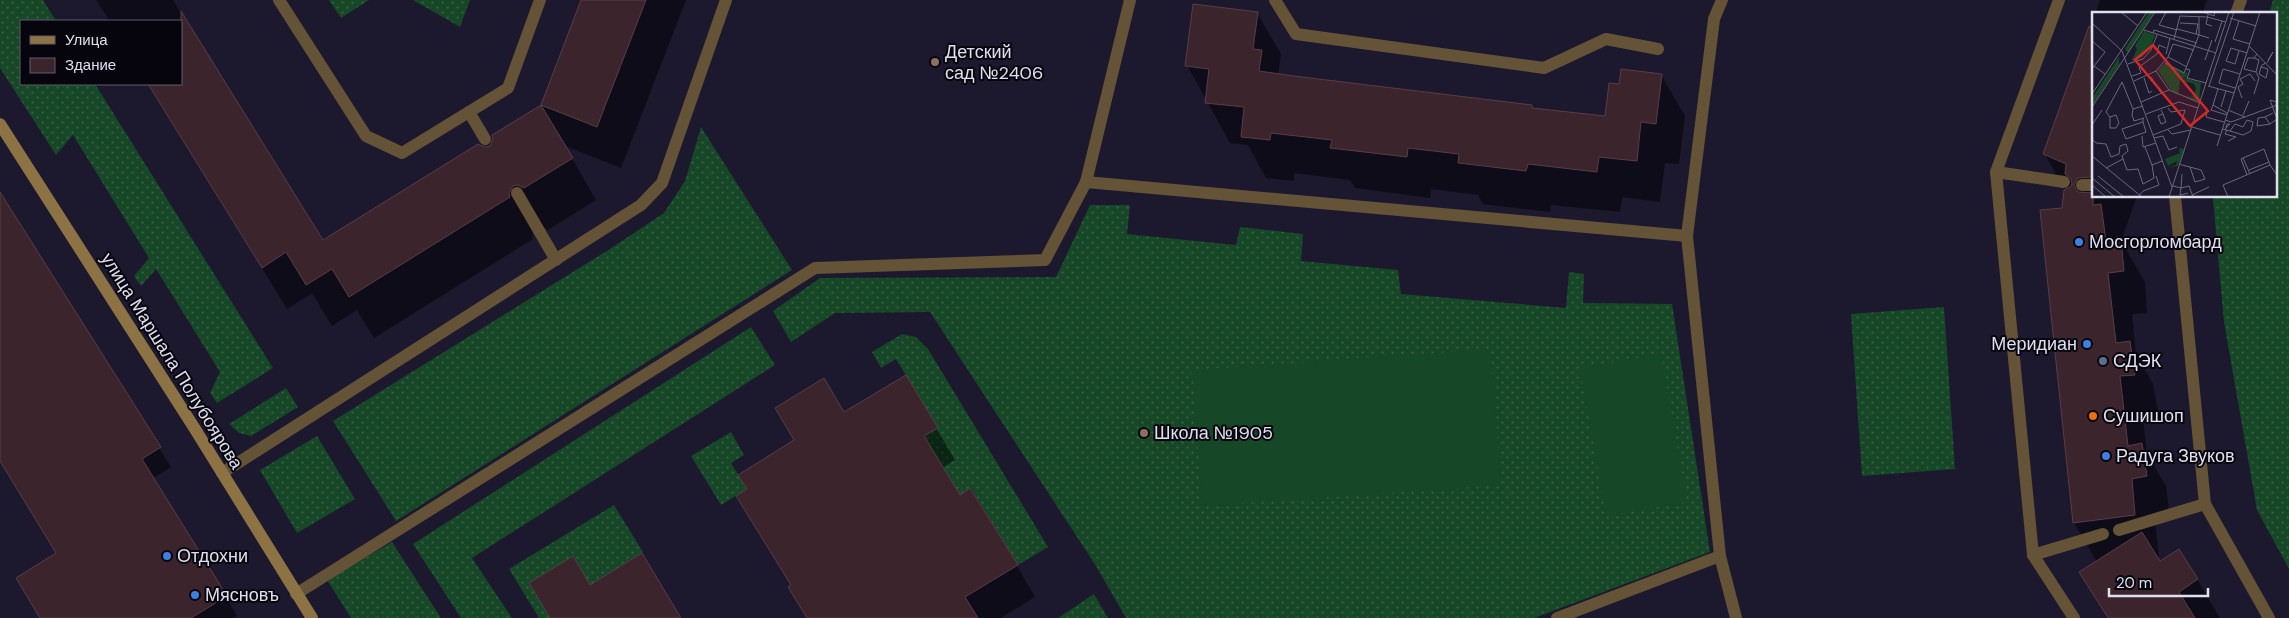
<svg xmlns="http://www.w3.org/2000/svg" width="2289" height="618" viewBox="0 0 2289 618" font-family="'DM Sans',sans-serif">
  <style>
    .grass { fill: url(#grass-dots) }
    .garden { fill: #164727 }
    .shadow { fill: #0007 }
    .building { fill: #3c242c; stroke: #583d46 }
    .lines { fill: none; stroke-linecap: round; stroke-linejoin: round }
    .lane { stroke: #645337; stroke-width: 12 }
    .secondary { stroke: #8d7244; stroke-width: 12 }
    .education-dot { fill: #8d6e63; stroke: #06050e; stroke-width: 2 }
    .shop-dot { fill: #3f7fe0; stroke: #06050e; stroke-width: 2 }
    .service-dot { fill: #5c6f8a; stroke: #06050e; stroke-width: 2 }
    .food-dot { fill: #e8710a; stroke: #06050e; stroke-width: 2 }
    .labels { text-anchor: middle; stroke-width: 4; stroke-linejoin: round; paint-order: stroke }
    .poi-label { font-size: 18px; fill: #e0dfee; stroke: #06050e; text-anchor: start }
    .street-label { font-size: 18px; fill: #e0dfee; stroke: #06050e }
    .inset-road { fill: none; stroke: #6a687a; stroke-width: 1 }
    .view { fill: #d62828; fill-opacity: 0.15; stroke: #d62828; stroke-width: 2.5 }
    .inset-edge { fill: none; stroke: #e0dfee; stroke-width: 2.5 }
  </style>
  <defs>
    <pattern id="grass-dots" width="8" height="8" patternUnits="userSpaceOnUse" patternTransform="scale(1.25)"><rect width="8" height="8" fill="#164727"/><path d="M2 2h.1M6 6h.1" fill="none" stroke="#386147" stroke-width="1.8" stroke-linecap="round"/></pattern>
  </defs>
  <rect width="100%" height="100%" fill="#1c182d"/>
  <g class="grass">
    <path d="M 0,0 L 43,0 L 56,21 L 21,21 L 21,84 L 95,84 L 273,368 L 217,403 L 210,393 L 220,372 L 156,269 L 141,286 L 134,276 L 149,258 L 73,135 L 56,155 L 0,68 Z"/>
    <path d="M 329,0 L 369,0 L 341,18 Z"/>
    <path d="M 413,0 L 470,0 L 460,27 Z"/>
    <path d="M 2273,0 L 2289,0 L 2289,569 L 2257,510 L 2224,322 L 2213,199 L 2214,196 L 2275,196 L 2275,14 L 2269,14 Z"/>
    <path d="M 701,127 L 792,270 L 396,521 L 333,421 L 610,249 L 664,213 L 685,181 Z"/>
    <path d="M 1090,205 L 1130,205 L 1127,234 L 1236,245 L 1240,227 L 1303,234 L 1301,261 L 1398,270 L 1401,294 L 1566,308 L 1569,272 L 1584,274 L 1583,303 L 1672,304 L 1710,552 L 1534,618 L 1126,618 L 1096,566 L 930,312 L 835,313 L 791,342 L 773,311 L 820,278 L 1056,277 Z"/>
    <path d="M 1944,307 L 1955,469 L 1862,476 L 1851,314 Z"/>
    <path d="M 751,327 L 775,365 L 472,558 L 512,618 L 461,618 L 413,544 Z"/>
    <path d="M 902,334 L 916,337 L 928,349 L 1048,547 L 1018,565 L 971,488 L 960,495 L 924,436 L 937,427 L 896,359 L 881,368 L 872,352 Z"/>
    <path d="M 286,388 L 298,407 L 251,436 L 239,433 L 229,424 Z"/>
    <path d="M 731,432 L 744,455 L 731,463 L 747,489 L 721,505 L 691,456 Z"/>
    <path d="M 317,436 L 355,499 L 297,533 L 260,470 Z"/>
    <path d="M 614,505 L 643,552 L 590,585 L 573,557 L 529,583 L 550,618 L 539,618 L 509,569 Z"/>
    <path d="M 392,542 L 441,618 L 351,618 L 327,580 Z"/>
    <path d="M 1094,594 L 1108,618 L 1058,618 Z"/>
  </g>
  <g class="garden">
    <path d="M 1491,349 L 1501,485 L 1202,506 L 1192,370 Z"/>
    <path d="M 1661,354 L 1687,502 L 1606,516 L 1580,368 Z"/>
  </g>
  <g class="shadow">
    <path d="M 96,0 L 173,0 L 322,242 L 490,147 L 494,140 L 494,136 L 542,106 L 582,0 L 686,0 L 621,168 L 565,146 L 596,200 L 548,230 L 542,226 L 536,228 L 532,235 L 533,239 L 374,338 L 357,310 L 332,326 L 312,293 L 287,309 L 148,84 L 181,84 L 181,21 L 110,21 Z"/>
    <path d="M 2100,0 L 2207,0 L 2202,14 L 2095,14 Z"/>
    <path d="M 1257,13 L 1281,54 L 1278,75 L 1531,106 L 1533,110 L 1606,118 L 1620,85 L 1661,75 L 1685,116 L 1679,164 L 1665,163 L 1660,202 L 1622,197 L 1620,212 L 1551,205 L 1550,212 L 1483,204 L 1478,195 L 1431,189 L 1430,198 L 1355,188 L 1350,180 L 1294,173 L 1294,181 L 1266,178 L 1248,145 L 1230,143 L 1187,65 Z"/>
    <path d="M 2093,20 L 2093,196 L 2137,196 L 2123,236 L 2124,246 L 2145,282 L 2147,313 L 2132,314 L 2136,354 L 2153,384 L 2159,416 L 2143,418 L 2147,454 L 2166,486 L 2170,518 L 2155,521 L 2159,557 L 2156,557 L 2160,563 L 2197,579 L 2220,618 L 2107,618 L 2081,573 L 2097,562 L 2074,523 L 2063,209 L 2065,191 L 2045,154 Z"/>
    <path d="M 0,194 L 171,467 L 152,479 L 226,597 L 237,616 L 234,618 L 41,618 L 57,554 L 0,459 Z"/>
    <path d="M 844,414 L 936,428 L 955,460 L 942,468 L 959,496 L 1017,566 L 1035,597 L 1001,618 L 808,618 L 748,490 Z"/>
  </g>
  <g class="building">
    <path d="M 581,0 L 646,0 L 597,127 L 541,105 Z"/>
    <path d="M 1193,4 L 1258,12 L 1253,49 L 1262,50 L 1259,71 L 1294,76 L 1532,105 L 1532,108 L 1605,116 L 1609,83 L 1619,84 L 1621,69 L 1662,74 L 1656,124 L 1641,122 L 1637,161 L 1599,157 L 1597,172 L 1528,164 L 1526,171 L 1458,163 L 1459,154 L 1408,148 L 1407,157 L 1330,148 L 1332,140 L 1271,133 L 1270,140 L 1241,137 L 1244,107 L 1205,103 L 1209,69 L 1185,66 Z"/>
    <path d="M 181,11 L 323,240 L 478,144 L 485,147 L 490,146 L 493,139 L 492,135 L 541,105 L 573,158 L 524,188 L 517,185 L 513,186 L 509,193 L 510,197 L 349,297 L 332,269 L 306,285 L 286,252 L 262,268 L 148,84 L 181,84 Z"/>
    <path d="M 2089,26 L 2093,27 L 2093,177 L 2078,178 L 2074,185 L 2078,192 L 2093,193 L 2093,205 L 2101,204 L 2106,241 L 2121,239 L 2124,271 L 2108,273 L 2116,343 L 2130,341 L 2135,375 L 2120,376 L 2128,446 L 2142,443 L 2147,476 L 2132,479 L 2135,515 L 2073,523 L 2040,210 L 2062,208 L 2064,190 L 2070,187 L 2072,184 L 2071,179 L 2065,174 L 2066,164 L 2043,154 Z"/>
    <path d="M 0,192 L 161,447 L 142,459 L 227,596 L 191,618 L 40,618 L 16,578 L 56,553 L 0,461 Z"/>
    <path d="M 906,375 L 938,428 L 924,436 L 960,495 L 970,488 L 1018,565 L 965,597 L 978,618 L 807,618 L 788,587 L 791,585 L 736,496 L 747,489 L 738,475 L 794,440 L 775,408 L 824,378 L 844,412 Z"/>
    <path d="M 2142,532 L 2160,561 L 2179,549 L 2198,579 L 2179,592 L 2195,618 L 2108,618 L 2079,572 Z"/>
    <path d="M 642,553 L 681,618 L 550,618 L 529,583 L 573,556 L 590,585 Z"/>
  </g>
  <g class="lines">
    <g class="lane">
      <path d="M 279,0 L 366,136 L 402,153 L 508,88 L 540,0"/>
      <path d="M 1275,0 L 1296,34 L 1544,68 L 1606,39 L 1658,49"/>
      <path d="M 1722,0 L 1714,19 L 1687,236 L 1720,556 L 1736,618"/>
      <path d="M 2059,0 L 1996,172 L 2033,555 L 2074,618"/>
      <path d="M 2236,14 L 2241,0"/>
      <path d="M 469,112 L 485,139"/>
      <path d="M 1996,172 L 2064,182"/>
      <path d="M 1086,182 L 1687,236"/>
      <path d="M 2082,185 L 2093,185"/>
      <path d="M 517,193 L 556,260"/>
      <path d="M 2175,196 L 2205,504 L 2269,618"/>
      <path d="M 222,473 L 641,205 L 662,183 L 726,0"/>
      <path d="M 2119,530 L 2205,504"/>
      <path d="M 2033,555 L 2103,534"/>
      <path d="M 296,594 L 815,268 L 1045,260 L 1086,182 L 1130,0"/>
      <path d="M 1557,618 L 1720,556"/>
    </g>
    <path class="secondary" d="M 0,124 L 195,429 L 312,618"/>
  </g>
  <g class="education-dot">
    <circle cx="935" cy="62" r="5"/>
    <circle cx="1144" cy="433" r="5"/>
  </g>
  <g class="shop-dot">
    <circle cx="2079" cy="242" r="5"/>
    <circle cx="2087" cy="344" r="5"/>
    <circle cx="2106" cy="456" r="5"/>
    <circle cx="167" cy="556" r="5"/>
    <circle cx="195" cy="595" r="5"/>
  </g>
  <circle class="service-dot" cx="2103" cy="361" r="5"/>
  <circle class="food-dot" cx="2093" cy="416" r="5"/>
  <g class="labels">
    <g class="poi-label">
      <text x="945" y="58">Детский<tspan x="945" dy="21">сад №2406</tspan></text>
      <text x="2089" y="248">Мосгорломбард</text>
      <text x="2077" y="350" text-anchor="end">Меридиан</text>
      <text x="2113" y="367">СДЭК</text>
      <text x="2103" y="422">Сушишоп</text>
      <text x="1154" y="439">Школа №1905</text>
      <text x="2116" y="462">Радуга Звуков</text>
      <text x="177" y="562">Отдохни</text>
      <text x="205" y="601">Мясновъ</text>
    </g>
    <g class="street-label">
      <text transform="translate(172 361) rotate(58)" y="6">улица Маршала Полубоярова</text>
    </g>
  </g>
  <g transform="translate(2092 12)">
    <rect width="185" height="185" fill="#1c182d"/>
    <path d="M 57,0 L 62,0 L 36,41 L 33,37 ZM 52,19 L 63,23 L 58,36 L 50,45 L 39,50 L 45,37 L 43,34 ZM 27,45 L 27,53 L 0,94 L 0,86 ZM 73,51 L 94,61 L 96,58 L 94,65 L 88,68 L 86,83 L 78,77 L 68,62 L 66,58 ZM 93,66 L 109,71 L 107,90 L 90,83 L 102,86 L 104,81 L 102,85 L 98,84 L 102,84 L 104,76 L 102,72 L 92,69 ZM 87,136 L 92,137 L 86,154 L 75,156 L 84,153 L 85,149 L 76,154 L 73,147 L 88,141 Z" fill="#164727"/>
    <path class="inset-road" d="M 29,0 L 46,14M 74,0 L 67,13 L 85,18M 111,0 L 122,4 L 123,0M 116,3 L 114,12 L 120,14M 138,6 L 164,14M 147,9 L 141,27 L 158,32M 0,11 L 30,39 L 80,175M 88,11 L 106,12M 106,12 L 104,22 L 117,26M 85,17 L 104,22M 52,18 L 124,41M 61,21 L 62,18 L 105,31M 82,27 L 88,4 L 115,5 L 134,10M 0,29 L 13,40 L 2,54M 123,30 L 130,9M 157,34 L 185,63M 147,39 L 143,52 L 134,49 L 139,36 L 155,41M 74,42 L 78,26M 76,45 L 95,55M 162,46 L 156,46 L 152,57 L 164,60 L 167,48 L 162,46 L 165,42M 113,48 L 120,28M 73,51 L 92,61 L 107,23 L 107,5M 175,51 L 181,40 L 176,48M 36,52 L 51,47 L 59,38 L 65,23M 169,55 L 176,57 L 174,66 L 167,62 L 169,55 L 170,53 L 174,51M 0,57 L 2,54 L 13,62M 94,57 L 98,58 L 95,66 L 114,71M 64,59 L 77,78 L 108,91M 40,64 L 49,61 L 47,55 L 65,42 L 67,33 L 74,36M 59,65 L 70,82M 52,66 L 57,81 L 60,79M 42,69 L 64,59 L 76,45 L 81,32 L 102,38M 116,74 L 142,81M 117,74 L 142,0M 143,76 L 127,71 L 131,57 L 148,62M 0,82 L 55,0M 162,82 L 167,66 L 164,60M 150,86 L 146,75 L 151,72 L 148,67 L 158,62 L 163,69M 49,90 L 77,78M 121,93 L 126,77M 51,94 L 41,97 L 40,103 L 42,109 L 52,106M 0,95 L 63,0M 129,95 L 134,79M 69,98 L 71,102 L 74,110 L 69,112 L 66,104 L 71,102M 136,98 L 153,105M 115,100 L 114,105 L 132,110M 181,101 L 173,105 L 178,112 L 185,107 L 178,88 L 185,90M 54,102 L 87,90 L 106,96M 135,103 L 119,98 L 121,93 L 135,101M 151,103 L 157,89M 18,105 L 18,116 L 24,116 L 27,111 L 24,103 L 18,105 L 14,100 L 30,70 L 41,97M 173,105 L 166,106 L 165,114 L 178,112M 51,106 L 51,110 L 30,117 L 34,127 L 54,120 L 51,110M 133,108 L 139,110 L 185,93M 0,113 L 10,98M 100,115 L 128,123M 130,117 L 138,119 L 143,112 L 151,115 L 155,108 L 161,110 L 159,119 L 151,123 L 138,119M 76,118 L 80,122 L 99,118M 133,118 L 134,116 L 135,112 L 138,112 L 134,116M 135,118 L 133,122 L 144,125 L 136,129M 61,123 L 89,112 L 93,98 L 79,100 L 76,96M 50,124 L 51,135 L 64,131M 62,126 L 71,124 L 77,138 L 85,135M 0,127 L 4,131 L 14,132 L 19,145 L 27,142 L 28,134 L 34,132 L 36,139 L 30,144 L 35,158 L 46,157 L 51,172 L 62,166 L 60,153M 125,134 L 168,0M 53,135 L 60,153 L 70,149M 0,144 L 50,185M 151,146 L 149,147 L 155,163M 88,152 L 90,153 L 98,155 L 109,158 L 113,167 L 103,170 L 98,155M 14,156 L 31,147M 157,158 L 177,150M 158,162 L 151,146 L 172,137 L 178,153M 6,164 L 32,185M 0,166 L 23,185M 0,173 L 14,185M 81,174 L 89,176 L 90,162M 96,181 L 88,183 L 89,176 L 97,174 L 101,185M 100,183 L 117,175M 46,185 L 51,179 L 67,173 L 64,164M 77,185 L 137,0M 136,185 L 131,173 L 178,153 L 185,163"/>
    <path class="view" d="M 61,33 L 116,99 L 98,114 L 43,48 Z"/>
    <rect width="185" height="185" class="inset-edge"/>
  </g>
  <rect x="20" y="20" width="162" height="65" fill="#06050e" stroke="#5d5c68"/>
  <rect x="30" y="36" width="25" height="8" fill="#8d7244" stroke="#5d5c68"/>
  <text x="65" y="45" font-size="15" fill="#e0dfee">Улица</text>
  <rect x="30" y="58" width="25" height="15" fill="#3c242c" stroke="#5d5c68"/>
  <text x="65" y="70" font-size="15" fill="#e0dfee">Здание</text>
  <path d="M2109 588v8h99v-8" fill="none" stroke="#e0dfee" stroke-width="2.5"/>
  <text x="2116" y="588" font-size="15" fill="#e0dfee" stroke="#06050e" stroke-width="4" paint-order="stroke">20 m</text>
</svg>
